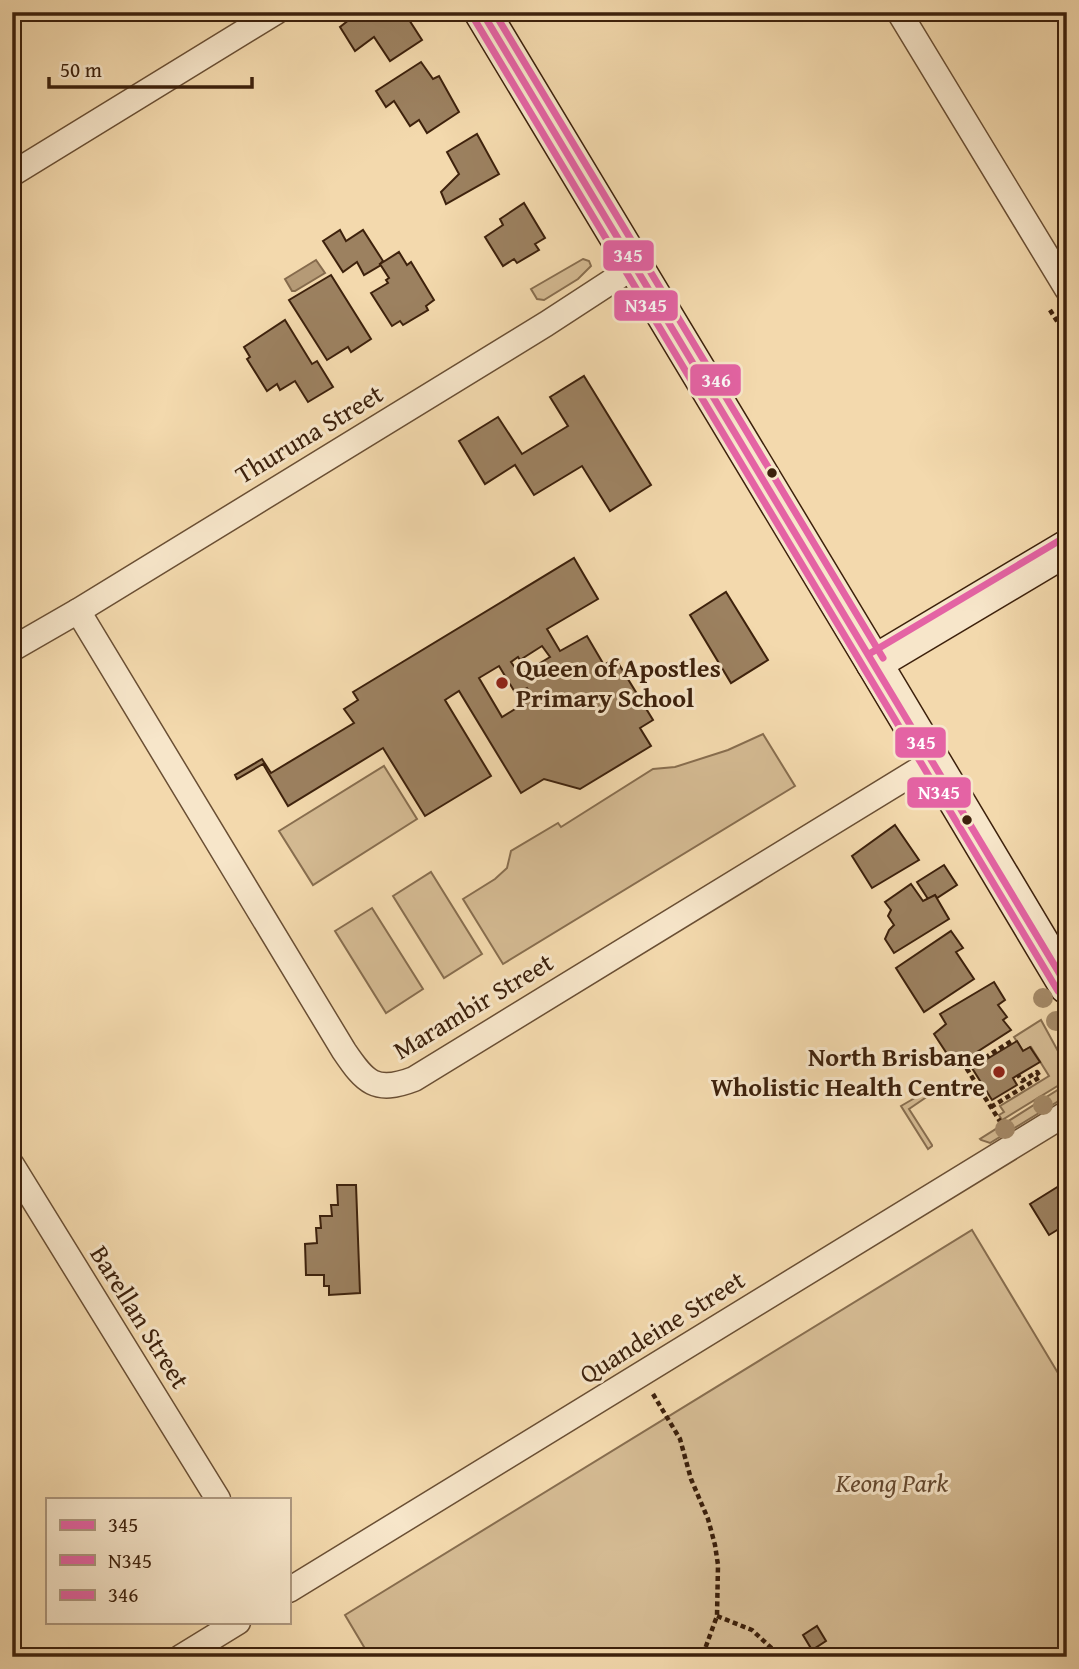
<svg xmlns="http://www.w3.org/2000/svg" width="1079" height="1669" viewBox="0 0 1079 1669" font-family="'Gentium Book Plus',serif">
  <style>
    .green { fill: #d4ba92; stroke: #886e4f; stroke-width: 2 }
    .water { fill: #b59a76; stroke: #856a4c; stroke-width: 2 }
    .building { fill: #9c8160; stroke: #3d210c; stroke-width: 2; fill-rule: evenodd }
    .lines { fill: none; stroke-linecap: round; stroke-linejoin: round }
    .street-casing { stroke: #6a4f34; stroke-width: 27 }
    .secondary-casing { stroke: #3d210c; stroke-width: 38 }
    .path { stroke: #3d210c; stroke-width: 4.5; stroke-dasharray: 5 3.5; stroke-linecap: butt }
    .street { stroke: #f7e6ca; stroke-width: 24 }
    .secondary { stroke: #f7e6ca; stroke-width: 35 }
    .bus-1-casing { stroke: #f7e6ca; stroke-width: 12 }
    .bus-2-casing { stroke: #f7e6ca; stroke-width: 12 }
    .bus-3-casing { stroke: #f7e6ca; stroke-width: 12 }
    .bus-1 { stroke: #e463a4; stroke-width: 7 }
    .bus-2 { stroke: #e463a4; stroke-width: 7 }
    .bus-3 { stroke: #e463a4; stroke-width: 7 }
    .tree { fill: #a48967 }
    .bus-dot { fill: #3d210c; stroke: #f7e6ca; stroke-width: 2.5 }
    .poi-dot { fill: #8f2418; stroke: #f7e6ca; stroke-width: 2.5 }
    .labels { text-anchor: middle; stroke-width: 6; stroke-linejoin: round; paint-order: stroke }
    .street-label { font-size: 26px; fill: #3d210c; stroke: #f7e6ca }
    .poi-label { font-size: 26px; font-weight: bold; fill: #3d210c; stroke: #f7e6ca; text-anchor: start }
    .park-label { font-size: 26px; font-style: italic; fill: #63472e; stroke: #f7e6ca }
    .line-badge { stroke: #f7e6ca; stroke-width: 2.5 }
    .badge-label { font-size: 19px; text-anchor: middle; font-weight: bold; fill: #fff }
  </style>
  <rect width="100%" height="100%" fill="#f3d9ad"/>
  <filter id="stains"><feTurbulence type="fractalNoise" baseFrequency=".00286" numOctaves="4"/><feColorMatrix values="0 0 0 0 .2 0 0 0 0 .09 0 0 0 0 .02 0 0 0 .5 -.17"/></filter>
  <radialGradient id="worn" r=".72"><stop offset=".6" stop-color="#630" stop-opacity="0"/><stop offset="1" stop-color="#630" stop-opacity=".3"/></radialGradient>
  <g class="green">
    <path d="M 583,259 L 589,261 L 591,266 L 578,279 L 544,300 L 537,299 L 531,289 Z"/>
    <path d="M 763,734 L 795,786 L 503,964 L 463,899 L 495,879 L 507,868 L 511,851 L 558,823 L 561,827 L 653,769 L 675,767 L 728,750 Z"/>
    <path d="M 384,766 L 417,819 L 313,885 L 279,831 Z"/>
    <path d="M 431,872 L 482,954 L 444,978 L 393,896 Z"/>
    <path d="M 372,908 L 423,989 L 386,1013 L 335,931 Z"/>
    <path d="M 1041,1020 L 1059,1053 L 1065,1050 L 1067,1053 L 1067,1078 L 1064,1082 L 1002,1120 L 999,1115 L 1004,1112 L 1000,1106 L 1049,1076 L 1031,1047 L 1023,1051 L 1014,1037 Z"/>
    <path d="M 1067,1084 L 1067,1095 L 1065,1097 L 990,1143 L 981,1140 L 980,1139 Z"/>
    <path d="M 925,1092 L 928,1096 L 909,1109 L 932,1145 L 932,1146 L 928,1149 L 901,1106 Z"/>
    <path d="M 972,1230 L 1067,1388 L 1067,1657 L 370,1657 L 345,1615 Z"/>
  </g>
  <path class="water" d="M 316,260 L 325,273 L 295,291 L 292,291 L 285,279 Z"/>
  <g class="building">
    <path d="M 359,12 L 404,12 L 422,40 L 390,61 L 374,37 L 355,51 L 340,27 Z"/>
    <path d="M 421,62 L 433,79 L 439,76 L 459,112 L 427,133 L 419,120 L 410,126 L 394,101 L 386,107 L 376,91 Z"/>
    <path d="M 477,134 L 499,174 L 446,204 L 441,192 L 459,174 L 447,152 Z"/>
    <path d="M 524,203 L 545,238 L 535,244 L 539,250 L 517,263 L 514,259 L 503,266 L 485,237 L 503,225 L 500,219 Z"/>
    <path d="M 340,230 L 346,241 L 363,230 L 383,261 L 380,264 L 381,265 L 364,275 L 357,262 L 343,272 L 323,241 Z"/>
    <path d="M 399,252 L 407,265 L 411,262 L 434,300 L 426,306 L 428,310 L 403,325 L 400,321 L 392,326 L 371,293 L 388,283 L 386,280 L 389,278 L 380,264 Z"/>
    <path d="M 331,275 L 371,339 L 351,352 L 348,347 L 327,360 L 289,300 Z"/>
    <path d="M 285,320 L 312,364 L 317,361 L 333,387 L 308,402 L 295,381 L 280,390 L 277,384 L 267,391 L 247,359 L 250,357 L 244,347 Z"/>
    <path d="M 584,376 L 651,485 L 610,511 L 582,466 L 534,495 L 515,465 L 485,484 L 459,441 L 498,417 L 522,454 L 568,426 L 550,397 Z"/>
    <path d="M 574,558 L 598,599 L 547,629 L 560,651 L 587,636 L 604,665 L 615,658 L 653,720 L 640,728 L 651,746 L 580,789 L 544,779 L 521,793 L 459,691 L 445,700 L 491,776 L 425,816 L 383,748 L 288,806 L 263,764 L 237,779 L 235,775 L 262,759 L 271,773 L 354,723 L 344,709 L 358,700 L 353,692 ZM 542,646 L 550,657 L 520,675 L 511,662 L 518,657 L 520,660 ZM 499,666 L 516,694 L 527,688 L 533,698 L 502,717 L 479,678 Z"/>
    <path d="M 726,592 L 768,660 L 731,683 L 690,615 Z"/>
    <path d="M 895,825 L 919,860 L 872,888 L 852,856 Z"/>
    <path d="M 944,865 L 957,885 L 937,898 L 935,895 L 928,899 L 917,882 Z"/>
    <path d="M 911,884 L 923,901 L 935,895 L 949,919 L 894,953 L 885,939 L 889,930 L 894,925 L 888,916 L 891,910 L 885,902 Z"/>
    <path d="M 951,931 L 963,948 L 956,952 L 974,979 L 924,1012 L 896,968 Z"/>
    <path d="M 994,982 L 1005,1000 L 998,1005 L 1007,1017 L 1003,1020 L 1011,1030 L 955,1066 L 934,1034 L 946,1024 L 940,1014 Z"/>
    <path d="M 1017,1041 L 1023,1051 L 1030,1047 L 1040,1062 L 1013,1078 L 1017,1085 L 992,1100 L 972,1068 Z"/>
    <path d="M 1067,1181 L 1067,1224 L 1049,1235 L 1030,1204 Z"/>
    <path d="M 337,1185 L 356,1185 L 360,1293 L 329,1295 L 329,1286 L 324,1286 L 324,1275 L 306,1275 L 305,1244 L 317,1243 L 316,1228 L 321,1228 L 320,1216 L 332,1216 L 331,1205 L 338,1205 Z"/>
    <path d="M 817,1626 L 826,1641 L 812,1650 L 803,1635 Z"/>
  </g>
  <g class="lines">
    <defs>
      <g id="street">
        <path d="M 899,12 L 1067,289"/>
        <path d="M 12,174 L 276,12"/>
        <path d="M 78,611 L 344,1051 C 365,1082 375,1094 414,1079 L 933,761"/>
        <path d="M 12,649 L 78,611 L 546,324 L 635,266"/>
        <path d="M 12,1165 L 218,1499"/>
        <path d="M 289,1590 L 1067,1113"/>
        <path d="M 181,1657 L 238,1622"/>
      </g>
      <g id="secondary">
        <path d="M 482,12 L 874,663 L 1067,986"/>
        <path d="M 874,663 L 1067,548"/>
      </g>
    </defs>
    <use href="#street" class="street-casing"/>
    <use href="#secondary" class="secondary-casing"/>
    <g class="path">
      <path d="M 1050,310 L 1067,337"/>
      <path d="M 991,1107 L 1040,1077 L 1037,1072 L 1022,1081 L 1018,1075"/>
      <path d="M 1001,1123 L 967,1069 L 1013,1040"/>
      <path d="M 653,1394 L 680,1439 L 691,1479 L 708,1519 L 715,1545 L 718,1565 L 717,1616 L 702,1657"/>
      <path d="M 717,1616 L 752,1630 L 781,1657"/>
    </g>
    <use href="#street" class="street"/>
    <use href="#secondary" class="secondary"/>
    <defs>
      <path id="bus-1" d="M 482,12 L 1067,986"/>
      <path id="bus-2" d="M 473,17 L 1058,991"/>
      <g id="bus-3">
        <path d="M 494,12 L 883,658"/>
        <path d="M 869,654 L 1062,539"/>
      </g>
    </defs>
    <use href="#bus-1" class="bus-1-casing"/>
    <use href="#bus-2" class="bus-2-casing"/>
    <use href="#bus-3" class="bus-3-casing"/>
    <use href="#bus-1" class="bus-1"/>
    <use href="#bus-2" class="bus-2"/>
    <use href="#bus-3" class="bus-3"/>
  </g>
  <g class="tree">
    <circle cx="1043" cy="998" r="10"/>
    <circle cx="1056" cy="1021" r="10"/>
    <circle cx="1043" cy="1105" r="10"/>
    <circle cx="1005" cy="1129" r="10"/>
  </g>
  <g class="bus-dot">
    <circle cx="772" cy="473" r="6"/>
    <circle cx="967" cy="820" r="6"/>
  </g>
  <g class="poi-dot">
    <circle cx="502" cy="683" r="7"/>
    <circle cx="999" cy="1072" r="7"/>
  </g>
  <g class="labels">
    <g class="street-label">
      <text transform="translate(309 434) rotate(-31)" y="9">Thuruna Street</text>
      <text transform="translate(473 1006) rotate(-31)" y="9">Marambir Street</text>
      <text transform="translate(140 1317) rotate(58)" y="9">Barellan Street</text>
      <text transform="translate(662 1327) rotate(-32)" y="9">Quandeine Street</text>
    </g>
    <g class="poi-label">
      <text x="516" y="677">Queen of Apostles<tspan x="516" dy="30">Primary School</tspan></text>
      <text x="985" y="1066" text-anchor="end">North Brisbane<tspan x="985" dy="30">Wholistic Health Centre</tspan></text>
    </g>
    <g class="park-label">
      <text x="892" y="1492">Keong Park</text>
    </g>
  </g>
  <g class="line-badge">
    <rect x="602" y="239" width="53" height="33" rx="7" fill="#e463a4"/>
    <rect x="613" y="289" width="66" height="33" rx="7" fill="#e463a4"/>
    <rect x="689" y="363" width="53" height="34" rx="7" fill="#e463a4"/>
    <rect x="894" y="726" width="53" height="33" rx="7" fill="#e463a4"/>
    <rect x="906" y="776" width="66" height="33" rx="7" fill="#e463a4"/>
  </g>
  <g class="badge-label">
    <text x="628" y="262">345</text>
    <text x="646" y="312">N345</text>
    <text x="716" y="387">346</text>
    <text x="921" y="749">345</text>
    <text x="939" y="799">N345</text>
  </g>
  <rect width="1079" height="1669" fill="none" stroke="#f3d9ad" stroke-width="42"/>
  <rect x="14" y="14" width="1051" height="1641" fill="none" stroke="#3d210c" stroke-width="3.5"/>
  <rect x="21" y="21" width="1037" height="1627" fill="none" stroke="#3d210c" stroke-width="2"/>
  <rect x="46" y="1498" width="245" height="126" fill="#f7e6ca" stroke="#ad977e" stroke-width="2"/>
  <rect x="60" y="1520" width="35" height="10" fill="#e463a4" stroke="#ad977e" stroke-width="2"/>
  <text x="108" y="1532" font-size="21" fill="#3d210c">345</text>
  <rect x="60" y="1555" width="35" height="10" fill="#e463a4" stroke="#ad977e" stroke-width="2"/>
  <text x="108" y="1568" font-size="21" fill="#3d210c">N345</text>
  <rect x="60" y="1590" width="35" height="10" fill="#e463a4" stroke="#ad977e" stroke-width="2"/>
  <text x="108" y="1602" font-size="21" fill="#3d210c">346</text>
  <path d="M49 77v10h203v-10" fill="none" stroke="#3d210c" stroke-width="3.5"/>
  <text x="60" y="77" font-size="21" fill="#3d210c" stroke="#f7e6ca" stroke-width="5" paint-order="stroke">50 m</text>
  <rect width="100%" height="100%" filter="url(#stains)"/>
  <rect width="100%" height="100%" fill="url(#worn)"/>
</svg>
